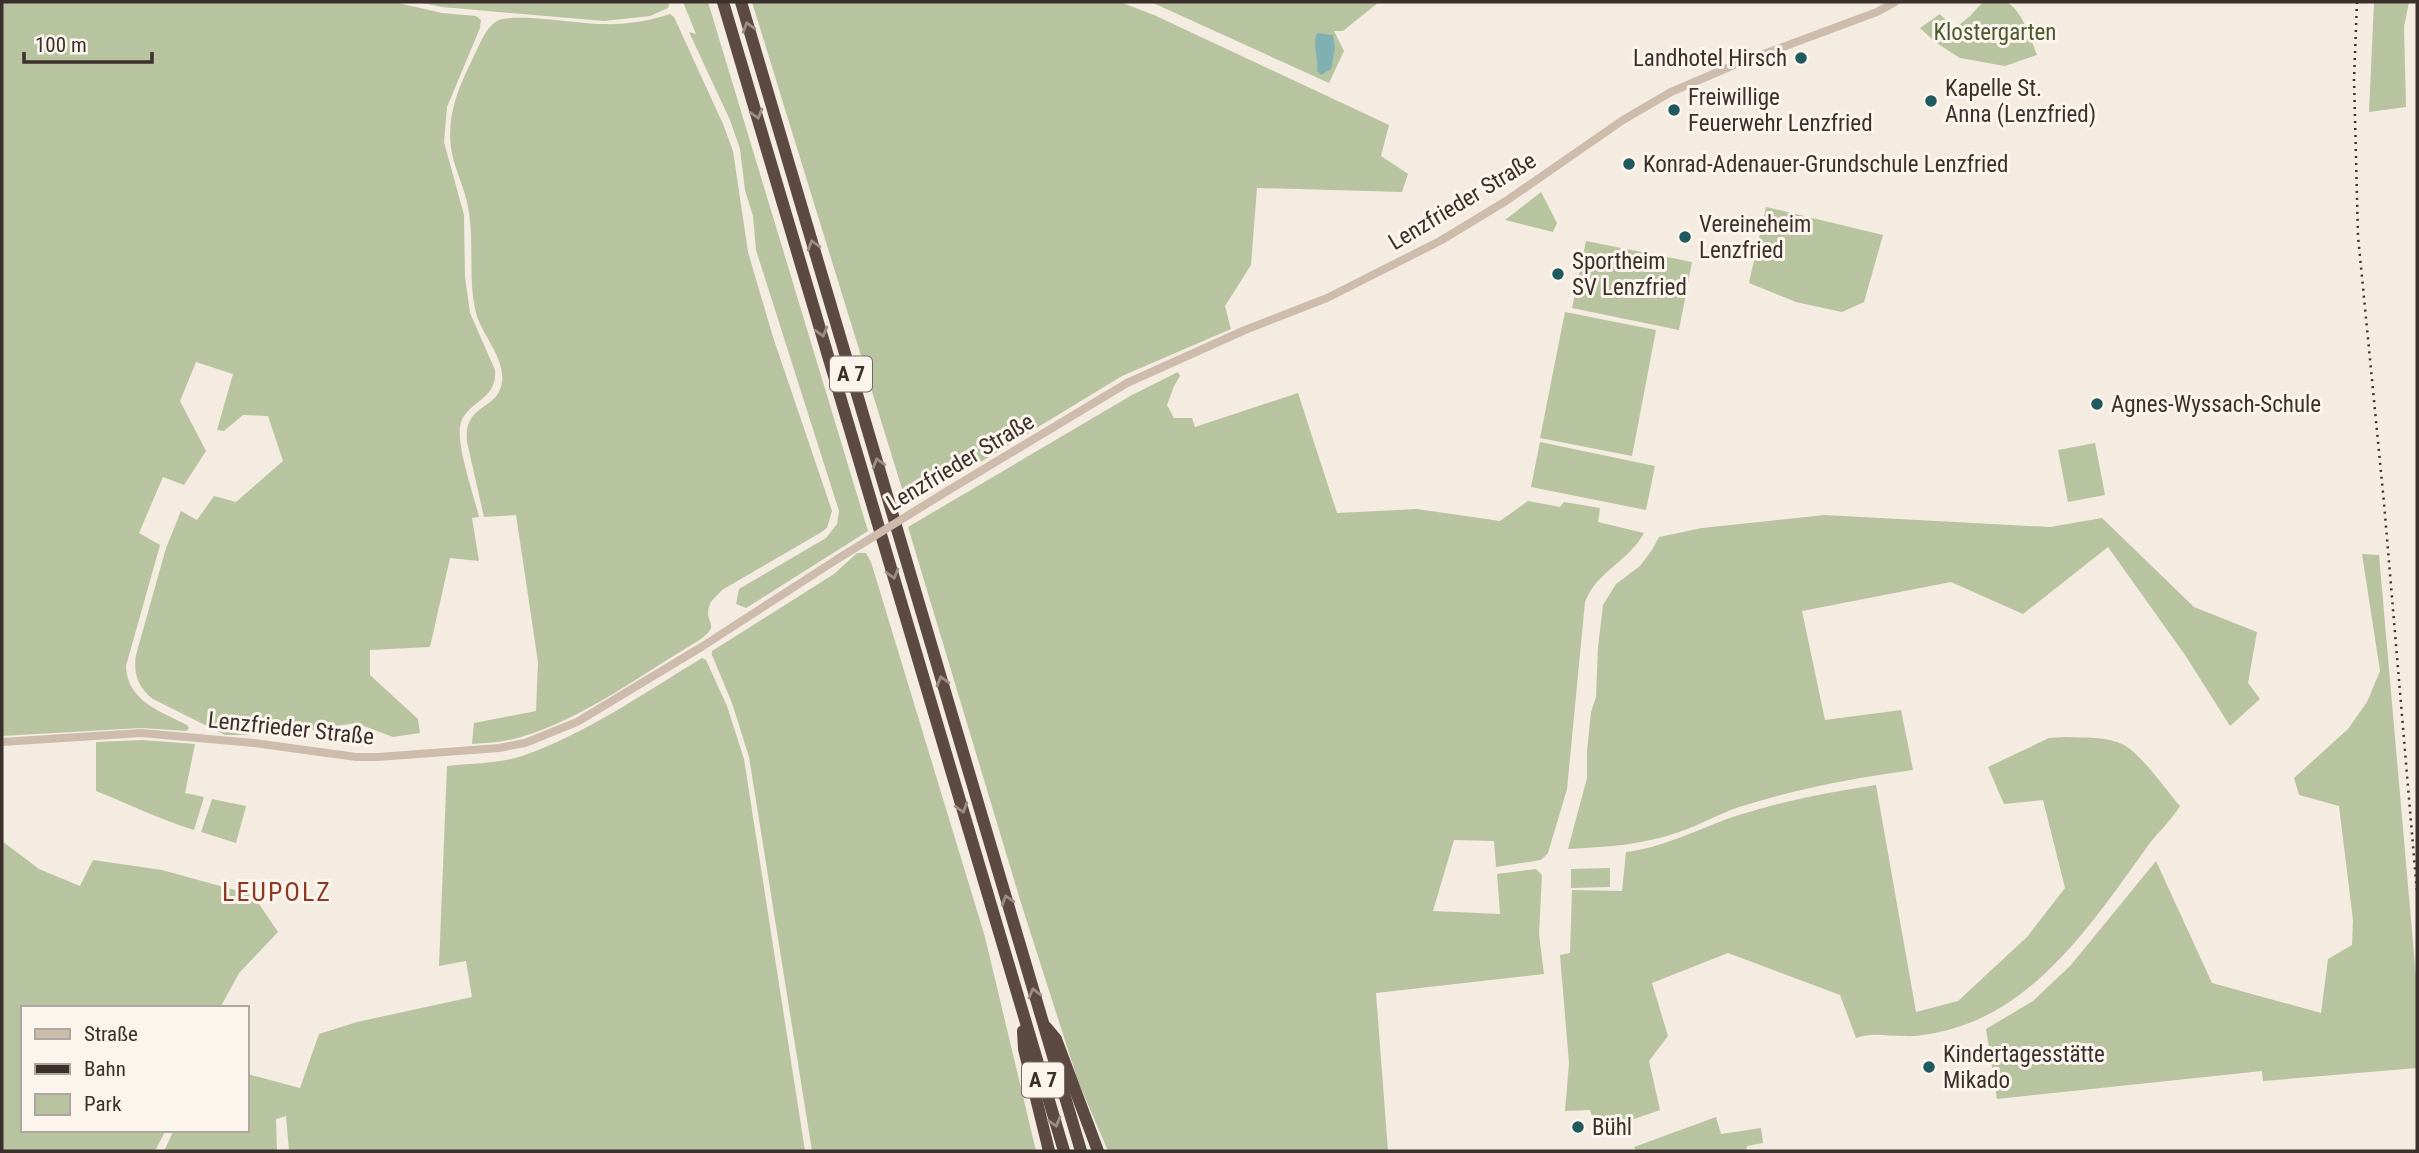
<svg xmlns="http://www.w3.org/2000/svg" width="2419" height="1153" viewBox="0 0 2419 1153" font-family="'Roboto Condensed',sans-serif">
  <style>
    .green { fill: #b8c4a0 }
    .water { fill: #7fb0b2 }
    .lines { fill: none; stroke-linecap: round; stroke-linejoin: round }
    .minor { stroke: #cdbbac; stroke-width: 8 }
    .highway { stroke: #5c4a42; stroke-width: 12 }
    .rail { stroke: #3b302b; stroke-width: 2.5; stroke-dasharray: 2 5; stroke-linecap: butt }
    .minor-bridge { stroke: #cdbbac; stroke-width: 8 }
    .oneway { stroke: #9c8e87 }
    .poi-dot { fill: #1f5a5e; stroke: #fbf5ee; stroke-width: 2.5 }
    .labels { text-anchor: middle; stroke-width: 6; stroke-linejoin: round; paint-order: stroke }
    .shield { fill: #fbf5ee; stroke: #756b66; stroke-width: 2 }
    .shield-label { font-size: 21px; font-weight: bold; fill: #3b302b }
    .park-label { font-size: 23px; fill: #4a5a2e; stroke: #fbf5ee }
    .poi-label { font-size: 23px; fill: #3b302b; stroke: #fbf5ee; text-anchor: start }
    .street-label { font-size: 23px; fill: #3b302b; stroke: #fbf5ee }
    .quarter-label { font-size: 26px; letter-spacing: 2px; fill: #8c3b22; stroke: #fbf5ee }
  </style>
  <rect width="100%" height="100%" fill="#f4ebe1"/>
  <g class="green">
    <path d="M 2,2 L 394,2 L 442,13 L 476,16 L 481,20 L 480,28 L 447,107 L 444,142 L 464,215 L 465,277 L 470,313 L 495,370 C 498,402 464,401 460,427 C 457,447 474,496 479,517 L 472,518 L 479,561 L 450,558 L 430,647 L 370,650 L 370,675 L 418,719 L 420,733 L 393,737 L 356,723 L 277,735 L 225,735 L 153,699 C 138,688 133,673 136,655 L 166,548 L 181,511 L 197,520 L 214,496 L 236,502 L 283,461 L 268,416 L 243,415 L 224,431 L 217,430 L 233,374 L 196,362 L 180,401 L 206,451 L 184,485 L 163,477 L 139,533 L 160,545 L 126,666 C 127,701 160,711 187,725 L 189,728 L 187,731 L 141,728 L 2,736 Z"/>
    <path d="M 418,2 L 668,2 L 669,4 L 668,8 L 650,16 L 604,21 L 442,7 Z"/>
    <path d="M 683,2 L 708,2 L 868,531 L 746,608 L 736,604 L 739,589 L 826,538 L 837,524 L 839,511 L 756,250 L 753,216 L 745,190 L 740,149 L 730,120 L 689,32 L 696,34 Z"/>
    <path d="M 752,2 L 1120,2 L 1154,15 L 1389,125 L 1381,156 L 1408,174 L 1402,192 L 1257,188 L 1251,265 L 1225,306 L 1231,329 L 1122,376 L 979,463 L 931,487 L 907,505 Z"/>
    <path d="M 1151,2 L 1379,2 L 1343,31 L 1334,31 L 1344,51 L 1329,83 Z"/>
    <path d="M 1983,2 C 1990,2 2000,0 2006,2 C 2022,9 2031,40 2037,55 L 2005,66 L 1960,58 L 1935,42 L 1920,28 L 1940,14 L 1954,29 L 1970,16 Z"/>
    <path d="M 2374,2 L 2409,2 L 2404,27 L 2406,107 L 2369,112 Z"/>
    <path d="M 670,14 L 674,17 L 723,124 L 733,151 L 748,252 L 773,337 L 832,511 L 827,528 L 820,533 L 722,590 C 719,594 712,599 710,604 C 702,624 724,623 698,641 C 644,673 581,720 521,737 C 505,742 489,743 472,744 L 474,723 L 536,711 L 538,662 L 516,515 L 484,517 L 467,442 C 463,403 498,411 502,382 C 505,358 482,335 476,313 C 468,280 474,246 469,213 C 467,195 459,179 454,162 C 443,123 457,90 474,56 C 480,44 485,28 497,21 C 513,12 579,24 602,24 C 625,25 649,21 670,14 Z"/>
    <path d="M 1541,192 L 1557,223 L 1553,232 L 1505,220 Z"/>
    <path d="M 1766,207 L 1883,235 L 1864,302 L 1842,312 L 1796,302 L 1749,283 Z"/>
    <path d="M 1586,241 L 1692,262 L 1679,330 L 1572,308 Z"/>
    <path d="M 1565,312 L 1656,330 L 1632,456 L 1540,438 Z"/>
    <path d="M 1178,372 L 1180,376 L 1174,386 L 1167,405 L 1174,418 L 1192,418 L 1195,427 L 1298,393 L 1337,513 L 1417,509 L 1500,521 L 1528,501 L 1560,507 L 1564,502 L 1600,508 L 1598,522 L 1644,533 C 1629,561 1597,571 1585,602 L 1567,789 L 1548,853 L 1541,860 L 1496,867 L 1494,841 L 1454,840 L 1433,911 L 1500,914 L 1497,874 L 1536,869 L 1542,875 L 1539,934 L 1544,974 L 1376,993 L 1388,1151 L 1108,1151 L 1078,1081 L 1021,903 L 908,527 L 1132,395 Z"/>
    <path d="M 1540,442 L 1655,466 L 1646,510 L 1531,487 Z"/>
    <path d="M 2095,443 L 2105,495 L 2068,502 L 2058,450 Z"/>
    <path d="M 1824,515 L 2050,527 L 2102,518 L 2194,607 L 2257,632 L 2248,683 L 2260,699 L 2230,726 L 2185,655 L 2108,547 L 2023,614 L 1951,582 L 1802,611 L 1825,720 L 1901,710 L 1913,770 C 1854,778 1795,789 1739,807 C 1718,814 1700,825 1679,832 C 1643,845 1605,847 1568,849 L 1587,778 L 1587,752 L 1591,712 L 1596,697 L 1598,647 L 1603,605 L 1616,584 L 1640,566 L 1652,550 L 1659,537 L 1702,528 Z"/>
    <path d="M 857,553 L 866,553 L 871,562 L 985,937 L 1036,1151 L 812,1151 L 749,757 L 732,703 L 712,655 L 712,651 L 834,574 Z"/>
    <path d="M 2362,554 L 2379,555 L 2417,988 L 2417,1068 L 2263,1081 L 2262,1071 L 1997,1099 L 1986,1029 L 2033,1001 L 2071,965 L 2156,861 L 2212,983 L 2321,1013 L 2328,959 L 2352,945 L 2353,920 L 2339,806 L 2299,795 L 2294,778 L 2348,729 L 2367,702 L 2380,671 Z"/>
    <path d="M 702,658 L 706,660 L 727,706 L 744,759 L 805,1151 L 289,1151 L 286,1116 L 276,1119 L 277,1151 L 164,1151 L 174,1130 L 247,1130 L 247,1074 L 300,1088 L 319,1034 L 357,1022 L 472,997 L 466,961 L 439,966 L 447,766 C 472,763 499,764 522,756 C 586,734 644,693 702,658 Z"/>
    <path d="M 2065,737 C 2084,738 2106,736 2124,745 C 2141,754 2166,790 2180,806 C 2171,821 2157,833 2147,847 C 2098,915 2044,998 1961,1026 C 1943,1032 1922,1037 1903,1036 C 1886,1036 1873,1032 1856,1038 L 1840,995 L 1728,953 L 1652,983 L 1668,1036 L 1649,1061 L 1660,1110 L 1597,1132 L 1590,1110 L 1565,1111 L 1569,1063 L 1560,955 L 1570,953 L 1572,890 L 1622,891 L 1626,852 C 1667,847 1701,827 1739,815 C 1783,801 1830,792 1876,785 L 1916,1012 L 1958,1001 L 2027,937 L 2065,888 L 2043,800 L 2004,804 L 1988,767 L 2049,738 Z"/>
    <path d="M 142,740 L 195,744 L 185,793 L 204,797 L 194,830 C 161,820 129,804 96,791 L 96,742 Z"/>
    <path d="M 212,799 L 246,806 L 236,843 L 201,832 Z"/>
    <path d="M 2,841 L 39,869 L 80,886 L 93,860 L 162,870 L 253,895 L 278,932 L 239,973 L 220,1008 L 23,1008 L 23,1130 L 166,1130 L 155,1151 L 2,1151 Z"/>
    <path d="M 1610,868 L 1610,887 L 1571,888 L 1571,869 Z"/>
    <path d="M 1716,1117 L 1721,1134 L 1761,1128 L 1763,1143 L 1747,1146 L 1746,1151 L 1636,1151 L 1634,1147 Z"/>
  </g>
  <path class="water" d="M 1317,33 L 1333,35 L 1335,48 L 1331,69 L 1321,75 L 1317,71 C 1319,59 1312,44 1317,33 Z"/>
  <g class="lines">
    <g class="minor">
      <path d="M 949,490 L 1127,383 L 1245,330 L 1327,298 L 1440,241 L 1506,201 L 1623,120 L 1671,92 L 1734,65 L 1877,12 L 1895,2"/>
      <path d="M 2,742 L 141,733 L 254,743 L 356,757 L 378,757 L 499,748 L 525,743 L 577,722 L 703,646 L 839,558"/>
    </g>
    <g class="highway">
      <path d="M 723,2 L 1064,1151"/>
      <path d="M 741,2 L 1081,1151"/>
      <path d="M 1046,1027 L 1056,1039 L 1098,1151"/>
      <path d="M 1023,1031 L 1024,1049 L 1049,1151"/>
    </g>
    <path class="rail" d="M 2357,2 L 2354,79 L 2358,236 L 2384,503 L 2417,893"/>
    <path class="minor-bridge" d="M 839,558 L 949,490"/>
  </g>
  <defs><path id="oneway-chevron" d="M-2-3.5L2.5 0L-2 3.5" fill="none" stroke-width="1.6" stroke-linecap="round" stroke-linejoin="round" transform="scale(1.75)"/></defs>
  <g class="oneway">
    <use href="#oneway-chevron" transform="translate(748 27) rotate(-107)"/>
    <use href="#oneway-chevron" transform="translate(757 114) rotate(74)"/>
    <use href="#oneway-chevron" transform="translate(813 245) rotate(-106)"/>
    <use href="#oneway-chevron" transform="translate(822 332) rotate(74)"/>
    <use href="#oneway-chevron" transform="translate(878 463) rotate(-106)"/>
    <use href="#oneway-chevron" transform="translate(893 574) rotate(74)"/>
    <use href="#oneway-chevron" transform="translate(942 681) rotate(-106)"/>
    <use href="#oneway-chevron" transform="translate(962 808) rotate(73)"/>
    <use href="#oneway-chevron" transform="translate(1007 900) rotate(-107)"/>
    <use href="#oneway-chevron" transform="translate(1034 993) rotate(-105)"/>
    <use href="#oneway-chevron" transform="translate(1055 1122) rotate(74)"/>
  </g>
  <g class="poi-dot">
    <circle cx="1801" cy="58" r="7"/>
    <circle cx="1931" cy="101" r="7"/>
    <circle cx="1674" cy="110" r="7"/>
    <circle cx="1629" cy="164" r="7"/>
    <circle cx="1685" cy="237" r="7"/>
    <circle cx="1558" cy="274" r="7"/>
    <circle cx="2097" cy="404" r="7"/>
    <circle cx="1929" cy="1067" r="7"/>
    <circle cx="1578" cy="1127" r="7"/>
  </g>
  <g class="labels">
    <g class="shield">
      <rect x="830" y="356.5" width="42" height="35" rx="5"/>
      <rect x="1022" y="1062.5" width="42" height="35" rx="5"/>
    </g>
    <g class="shield-label">
      <text x="851" y="381">A 7</text>
      <text x="1043" y="1087">A 7</text>
    </g>
    <g class="park-label">
      <text x="1995" y="40">Klostergarten</text>
    </g>
    <g class="poi-label">
      <text x="1787" y="66" text-anchor="end">Landhotel Hirsch</text>
      <text x="1945" y="96">Kapelle St.<tspan x="1945" dy="26">Anna (Lenzfried)</tspan></text>
      <text x="1688" y="105">Freiwillige<tspan x="1688" dy="26">Feuerwehr Lenzfried</tspan></text>
      <text x="1643" y="172">Konrad-Adenauer-Grundschule Lenzfried</text>
      <text x="1699" y="232">Vereineheim<tspan x="1699" dy="26">Lenzfried</tspan></text>
      <text x="1572" y="269">Sportheim<tspan x="1572" dy="26">SV Lenzfried</tspan></text>
      <text x="2111" y="412">Agnes-Wyssach-Schule</text>
      <text x="1943" y="1062">Kindertagesstätte<tspan x="1943" dy="26">Mikado</tspan></text>
      <text x="1592" y="1135">Bühl</text>
    </g>
    <g class="street-label">
      <text transform="translate(1462 201) rotate(-31)" y="8">Lenzfrieder Straße</text>
      <text transform="translate(960 462) rotate(-31)" y="8">Lenzfrieder Straße</text>
      <text transform="translate(291 728) rotate(6)" y="8">Lenzfrieder Straße</text>
    </g>
    <g class="quarter-label">
      <text x="277" y="901">LEUPOLZ</text>
    </g>
  </g>
  <rect width="2419" height="1153" fill="none" stroke="#3b302b" stroke-width="7"/>
  <rect x="21" y="1006" width="228" height="126" fill="#fbf5ee" stroke="#aea6a0" stroke-width="2"/>
  <rect x="35" y="1029" width="35" height="10" fill="#cdbbac" stroke="#aea6a0" stroke-width="2"/>
  <text x="84" y="1041" font-size="21" fill="#3b302b">Straße</text>
  <rect x="35" y="1064" width="35" height="10" fill="#3b302b" stroke="#aea6a0" stroke-width="2"/>
  <text x="84" y="1076" font-size="21" fill="#3b302b">Bahn</text>
  <rect x="35" y="1094" width="35" height="21" fill="#b8c4a0" stroke="#aea6a0" stroke-width="2"/>
  <text x="84" y="1111" font-size="21" fill="#3b302b">Park</text>
  <path d="M24 52v10h128v-10" fill="none" stroke="#3b302b" stroke-width="3.5"/>
  <text x="35" y="52" font-size="21" fill="#3b302b" stroke="#fbf5ee" stroke-width="5" paint-order="stroke">100 m</text>
</svg>
